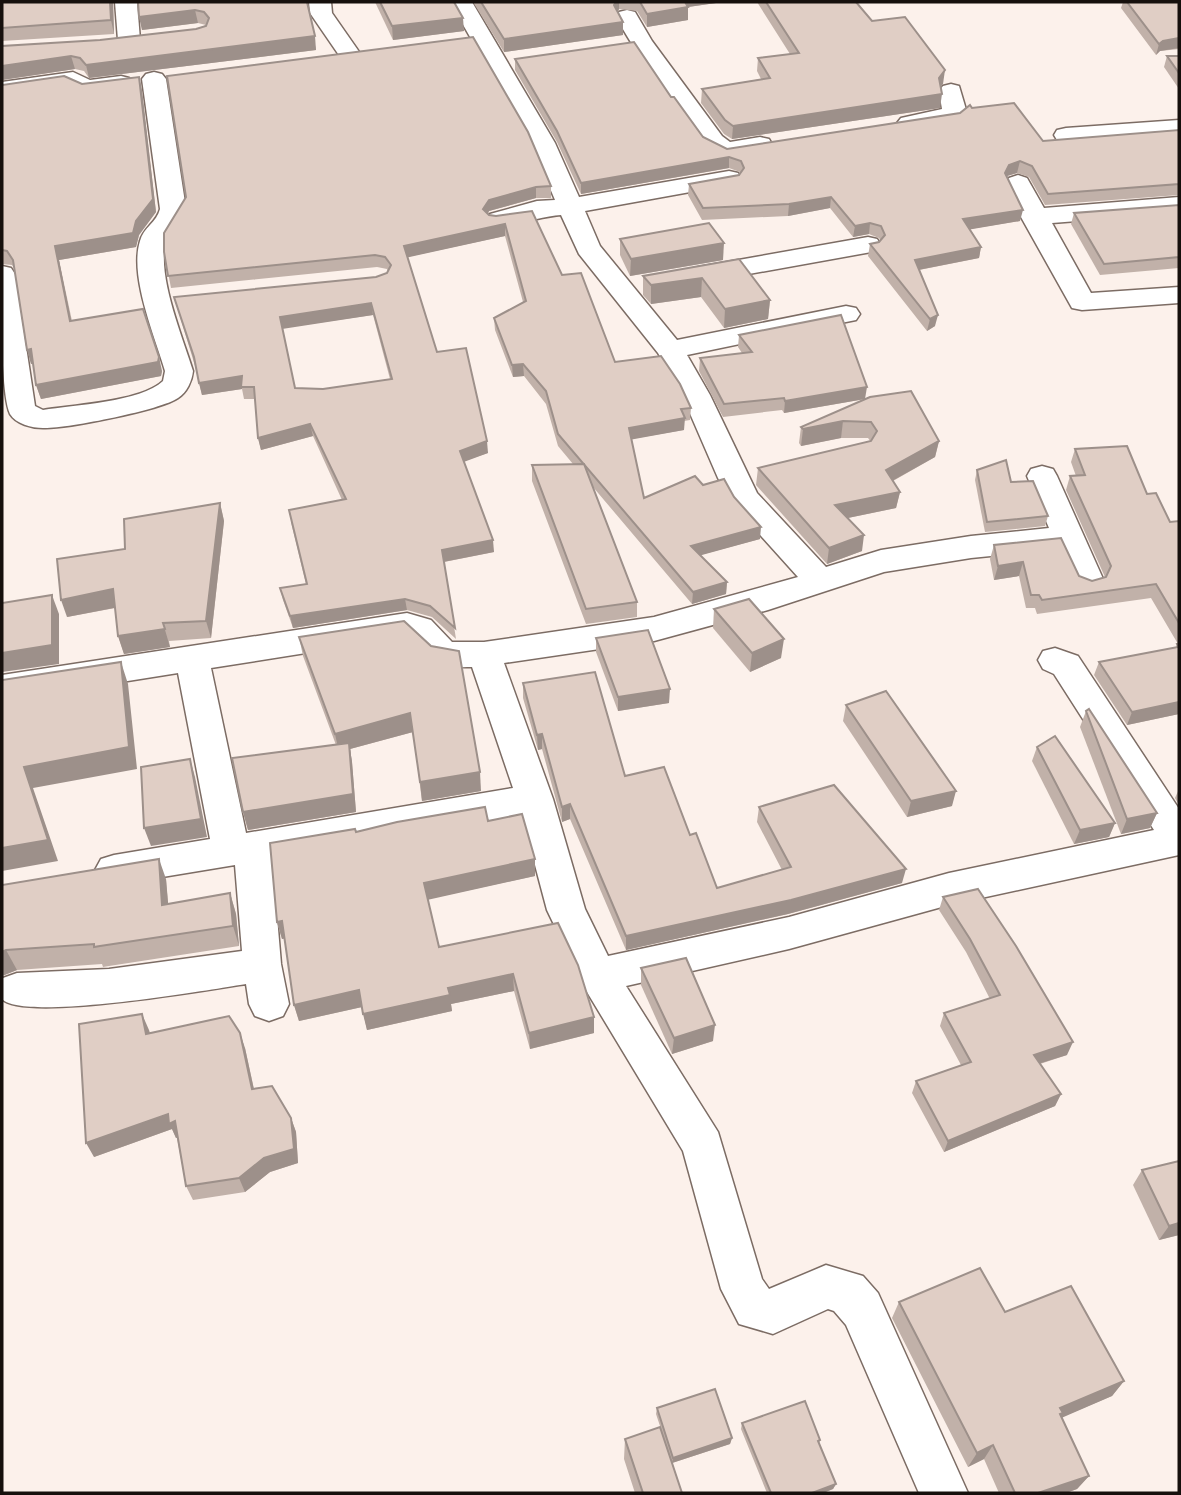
<svg xmlns="http://www.w3.org/2000/svg" width="1181" height="1495" viewBox="0 0 1181 1495" font-family="'PT Sans',sans-serif">
  <style>
    .lines { fill: none; stroke-linecap: round; stroke-linejoin: round }
    .street-casing { stroke: #7c6c64; stroke-width: 3 }
    .street { fill: #fff; fill-rule: evenodd }
    .wall { fill: #c1b1a9; fill-rule: evenodd }
    .shaded-wall { fill: #9d908a }
    .building { fill: #e0cec5; stroke: #9d908a; stroke-width: 2; fill-rule: evenodd }
  </style>
  <rect width="100%" height="100%" fill="#fcf1eb"/>
  <g class="lines">
    <defs>
      <g id="street">
        <path d="M 115,2 L 137,2 L 140,40 L 137,45 L 121,45 L 118,40 Z"/>
        <path d="M 309,2 L 331,2 L 332,13 L 362,56 L 359,61 L 343,61 L 310,13 Z"/>
        <path d="M 450,2 L 472,2 L 555,143 L 579,197 L 729,171 L 738,173 L 741,178 L 738,183 L 729,185 L 585,211 L 600,246 L 677,340 L 846,306 L 856,308 L 860,314 L 856,320 L 846,322 L 687,355 L 710,395 L 757,493 L 826,567 L 881,550 L 971,536 L 1049,528 L 1027,476 L 1031,469 L 1042,466 L 1053,469 L 1057,476 L 1104,581 L 1099,589 L 1088,592 L 1077,589 L 1058,549 L 971,558 L 884,572 L 768,610 L 654,641 L 504,663 L 553,799 L 585,909 L 608,956 L 789,917 L 949,873 L 1154,830 L 1054,674 L 1043,669 L 1038,660 L 1043,651 L 1055,648 L 1078,656 L 1179,809 L 1179,855 L 949,905 L 789,949 L 626,986 L 718,1132 L 762,1279 L 769,1289 L 826,1265 L 863,1276 L 878,1293 L 968,1493 L 919,1493 L 846,1325 L 834,1311 L 828,1309 L 773,1334 L 739,1324 L 721,1289 L 683,1151 L 584,987 L 547,910 L 522,816 L 272,858 L 281,964 L 289,1004 L 283,1016 L 269,1021 L 255,1016 L 249,1004 L 246,984 C 209,990 23,1022 2,999 L 3,978 L 17,973 L 109,969 L 242,951 L 235,865 L 114,885 L 101,881 L 95,870 L 101,859 L 114,855 L 210,839 L 178,673 L 2,701 L 2,675 L 407,613 L 431,620 L 452,642 L 484,642 L 654,617 L 798,577 L 735,507 L 718,478 L 682,395 L 658,353 L 579,254 L 561,215 C 541,216 507,229 490,224 L 486,219 L 490,214 L 537,201 L 555,200 L 531,143 ZM 407,637 C 433,664 432,668 472,667 L 513,788 L 246,833 L 211,668 Z"/>
        <path d="M 627,10 L 635,12 L 652,41 L 722,136 L 730,142 L 760,137 L 769,139 L 772,144 L 769,149 C 755,152 733,160 720,156 C 696,148 631,44 616,17 L 619,12 Z"/>
        <path d="M 73,72 L 90,80 L 121,76 L 129,78 L 133,83 L 129,88 L 85,95 L 68,87 L 2,96 L 2,82 Z"/>
        <path d="M 154,72 L 162,74 L 166,79 L 186,209 C 182,223 169,229 166,241 C 156,275 183,338 193,371 C 192,381 187,392 178,398 C 161,410 65,429 43,428 C 32,428 16,424 10,414 C 0,392 2,297 2,266 L 11,268 L 15,274 L 35,406 L 43,410 C 73,405 141,402 163,381 L 165,371 C 155,337 129,276 140,241 C 143,228 157,222 160,209 L 142,79 L 146,74 Z"/>
        <path d="M 951,84 L 959,86 L 967,113 L 963,118 L 909,130 L 901,128 L 897,123 L 901,118 L 942,109 L 939,91 L 943,86 Z"/>
        <path d="M 1179,120 L 1179,134 L 1066,142 L 1057,140 L 1054,135 L 1057,130 L 1066,128 Z"/>
        <path d="M 1018,175 L 1027,178 L 1044,208 L 1179,197 L 1179,213 L 1052,223 L 1091,293 L 1179,287 L 1179,303 L 1082,310 L 1072,308 L 1021,217 L 1005,183 L 1009,178 Z"/>
        <path d="M 868,237 L 877,239 L 881,245 L 877,251 L 699,283 L 690,281 L 686,275 L 690,269 L 699,267 Z"/>
      </g>
    </defs>
    <use href="#street" class="street-casing"/>
    <use href="#street" class="street"/>
  </g>
  <g class="wall">
    <path d="M 2,2 L 113,2 L 114,34 L 2,41 Z"/>
    <path d="M 138,2 L 307,2 L 316,50 L 89,78 L 84,71 L 75,69 L 2,80 L 2,46 L 100,40 L 196,29 L 206,25 L 198,23 L 142,30 Z"/>
    <path d="M 375,2 L 454,2 L 464,31 L 393,40 Z"/>
    <path d="M 473,2 L 723,2 L 688,7 L 688,20 L 647,27 L 637,11 L 619,9 L 618,12 L 623,22 L 623,35 L 504,52 Z"/>
    <path d="M 757,2 L 856,2 L 872,21 L 943,84 L 941,86 L 940,108 L 732,139 L 724,134 L 701,103 L 702,89 L 761,79 L 757,71 L 758,58 L 790,54 Z"/>
    <path d="M 1123,2 L 1179,2 L 1179,49 L 1160,51 L 1156,55 L 1121,8 Z"/>
    <path d="M 1167,56 L 1179,56 L 1179,89 L 1164,67 Z"/>
    <path d="M 515,59 L 671,97 L 703,137 L 727,149 L 960,113 L 972,108 L 1043,141 L 1179,130 L 1179,195 L 1045,205 L 1029,177 L 1017,173 L 1007,176 L 1020,221 L 970,229 L 981,247 L 979,258 L 919,270 L 935,326 L 927,331 L 868,256 L 870,244 L 879,242 L 881,241 L 879,238 L 869,234 L 853,237 L 830,208 L 788,216 L 702,220 L 688,195 L 689,184 L 739,175 L 740,172 L 729,168 L 581,194 L 557,142 L 515,70 Z"/>
    <path d="M 139,77 L 142,91 L 156,212 L 139,235 L 136,247 L 59,260 L 72,321 L 162,371 L 161,376 L 41,399 L 36,385 L 33,363 L 31,364 L 15,269 L 12,265 L 2,264 L 2,85 L 82,84 Z"/>
    <path d="M 551,186 L 551,198 L 536,198 L 489,211 L 488,214 L 496,216 L 562,275 L 615,362 L 691,408 L 690,420 L 684,421 L 684,430 L 631,439 L 644,498 L 760,539 L 700,555 L 727,582 L 726,594 L 692,604 L 593,487 L 637,602 L 637,617 L 586,624 L 532,481 L 532,465 L 573,464 L 558,446 L 546,404 L 524,376 L 513,377 L 495,330 L 494,318 L 523,302 L 505,236 L 407,257 L 437,352 L 488,453 L 464,461 L 494,552 L 444,562 L 456,639 L 432,617 L 407,610 L 293,628 L 283,600 L 280,588 L 306,584 L 291,522 L 342,500 L 313,436 L 261,450 L 258,438 L 255,399 L 244,399 L 242,389 L 202,395 L 195,366 L 174,297 L 376,277 L 387,273 L 388,271 L 387,269 L 377,267 L 171,288 L 164,252 L 186,197 ZM 373,315 L 390,379 L 323,389 L 295,388 L 282,328 Z"/>
    <path d="M 1179,205 L 1179,268 L 1100,275 L 1071,224 L 1074,213 Z"/>
    <path d="M 620,239 L 723,260 L 630,276 L 620,255 Z"/>
    <path d="M 739,259 L 770,300 L 768,319 L 724,328 L 701,297 L 651,304 L 643,295 L 643,276 Z"/>
    <path d="M 739,335 L 865,399 L 784,413 L 782,410 L 723,417 L 699,371 L 700,358 L 742,353 L 738,347 Z"/>
    <path d="M 870,397 L 939,441 L 935,457 L 893,481 L 900,492 L 896,508 L 848,518 L 862,551 L 827,564 L 756,485 L 758,468 L 871,442 L 868,438 L 841,438 L 801,446 L 799,443 L 801,427 Z"/>
    <path d="M 1075,449 L 1147,494 L 1170,522 L 1179,521 L 1179,714 L 1127,725 L 1094,675 L 1099,662 L 1175,648 L 1178,644 L 1151,598 L 1037,614 L 1035,608 L 1026,608 L 1019,576 L 994,580 L 990,559 L 994,545 L 1092,581 L 1105,577 L 1066,490 L 1070,476 L 1076,476 L 1071,462 Z"/>
    <path d="M 977,470 L 1048,516 L 1045,526 L 985,532 L 975,480 Z"/>
    <path d="M 220,503 L 224,521 L 211,638 L 169,641 L 170,647 L 124,654 L 118,636 L 115,608 L 67,617 L 125,549 Z"/>
    <path d="M 714,609 L 781,658 L 750,672 L 713,628 Z"/>
    <path d="M 404,621 L 481,791 L 422,801 L 413,732 L 350,749 L 352,762 L 356,812 L 248,830 L 243,812 L 336,745 L 303,656 L 299,637 Z"/>
    <path d="M 596,638 L 669,703 L 618,711 L 596,652 Z"/>
    <path d="M 523,683 L 690,835 L 717,888 L 782,870 L 757,822 L 759,807 L 902,883 L 788,914 L 626,950 L 570,819 L 562,822 L 542,749 L 538,750 L 523,698 Z"/>
    <path d="M 846,705 L 952,806 L 907,817 L 843,721 Z"/>
    <path d="M 1086,711 L 1157,813 L 1150,828 L 1121,834 L 1080,727 Z"/>
    <path d="M 1037,747 L 1115,823 L 1109,837 L 1074,844 L 1032,761 Z"/>
    <path d="M 1179,789 L 1179,805 L 1175,798 Z"/>
    <path d="M 488,821 L 535,859 L 535,876 L 428,899 L 439,947 L 558,923 L 594,1033 L 530,1049 L 514,991 L 451,1004 L 452,1011 L 367,1030 L 362,1007 L 299,1021 L 294,1005 L 285,938 L 282,939 L 277,922 L 356,832 Z"/>
    <path d="M 166,879 L 168,904 L 230,893 L 236,914 L 239,946 L 109,966 L 103,967 L 102,964 L 17,970 L 2,976 L 2,885 Z"/>
    <path d="M 943,897 L 1067,1055 L 1040,1064 L 1061,1094 L 1055,1106 L 944,1152 L 912,1093 L 916,1081 L 961,1065 L 940,1026 L 944,1013 L 990,999 L 966,952 L 939,910 Z"/>
    <path d="M 641,968 L 713,1041 L 672,1054 L 641,985 Z"/>
    <path d="M 149,1030 L 150,1033 L 245,1048 L 254,1089 L 291,1118 L 296,1132 L 298,1163 L 270,1172 L 245,1192 L 193,1200 L 186,1186 L 177,1138 L 176,1138 L 172,1129 L 94,1157 Z"/>
    <path d="M 1179,1161 L 1179,1235 L 1159,1240 L 1133,1185 L 1142,1170 Z"/>
    <path d="M 899,1302 L 1005,1312 L 1124,1381 L 1112,1396 L 1062,1417 L 1089,1476 L 1077,1489 L 1066,1493 L 999,1493 L 984,1459 L 968,1467 L 892,1318 Z"/>
    <path d="M 657,1408 L 732,1438 L 730,1444 L 672,1463 L 682,1493 L 635,1493 L 624,1459 L 625,1439 L 670,1456 L 656,1414 Z"/>
    <path d="M 742,1423 L 820,1440 L 819,1444 L 836,1484 L 833,1489 L 823,1493 L 767,1493 L 741,1429 Z"/>
  </g>
  <g class="shaded-wall">
    <path d="M 110,2 L 113,2 L 114,34 L 111,20 Z"/>
    <path d="M 616,2 L 619,2 L 619,9 L 614,18 L 614,5 Z"/>
    <path d="M 680,2 L 723,2 L 688,7 L 688,20 L 647,27 L 647,14 Z"/>
    <path d="M 195,10 L 198,23 L 142,30 L 139,17 Z"/>
    <path d="M 463,18 L 464,31 L 393,40 L 392,26 Z"/>
    <path d="M 623,22 L 623,35 L 504,52 L 504,39 Z"/>
    <path d="M 315,36 L 316,50 L 89,78 L 86,65 Z"/>
    <path d="M 1179,38 L 1179,48 L 1160,51 L 1156,55 L 1159,44 L 1163,41 Z"/>
    <path d="M 71,56 L 75,69 L 2,80 L 2,66 Z"/>
    <path d="M 945,70 L 943,84 L 936,92 L 939,78 Z"/>
    <path d="M 139,77 L 142,91 L 156,212 L 139,235 L 136,247 L 59,260 L 74,335 L 70,321 L 55,246 Z"/>
    <path d="M 942,94 L 940,108 L 732,139 L 733,126 Z"/>
    <path d="M 729,157 L 729,168 L 581,194 L 581,183 Z"/>
    <path d="M 1020,161 L 1017,173 L 1007,176 L 1005,173 L 1009,165 Z"/>
    <path d="M 536,187 L 536,198 L 489,211 L 484,221 L 483,209 L 489,200 Z"/>
    <path d="M 831,197 L 830,208 L 788,216 L 789,204 Z"/>
    <path d="M 1023,210 L 1020,221 L 961,231 L 963,219 Z"/>
    <path d="M 870,223 L 869,234 L 853,237 L 855,226 Z"/>
    <path d="M 505,224 L 505,236 L 405,258 L 404,246 Z"/>
    <path d="M 724,243 L 723,260 L 630,276 L 631,259 Z"/>
    <path d="M 981,247 L 979,258 L 913,271 L 915,260 Z"/>
    <path d="M 702,278 L 701,297 L 651,304 L 651,285 Z"/>
    <path d="M 770,300 L 768,319 L 724,328 L 725,309 Z"/>
    <path d="M 371,303 L 373,315 L 282,329 L 280,317 Z"/>
    <path d="M 938,315 L 935,326 L 927,331 L 930,319 Z"/>
    <path d="M 31,349 L 36,363 L 31,364 L 27,350 Z"/>
    <path d="M 159,357 L 162,371 L 161,376 L 41,399 L 36,385 Z"/>
    <path d="M 523,364 L 524,376 L 513,377 L 512,365 Z"/>
    <path d="M 242,376 L 242,389 L 202,395 L 199,383 Z"/>
    <path d="M 867,387 L 865,399 L 784,413 L 785,401 Z"/>
    <path d="M 685,418 L 684,430 L 629,440 L 629,428 Z"/>
    <path d="M 843,421 L 841,438 L 801,446 L 803,429 Z"/>
    <path d="M 310,424 L 313,436 L 261,450 L 258,438 Z"/>
    <path d="M 487,441 L 488,453 L 461,463 L 460,451 Z"/>
    <path d="M 939,441 L 935,457 L 883,486 L 886,470 Z"/>
    <path d="M 900,492 L 896,508 L 833,521 L 835,505 Z"/>
    <path d="M 220,503 L 224,521 L 211,638 L 206,621 Z"/>
    <path d="M 761,527 L 760,539 L 691,558 L 691,546 Z"/>
    <path d="M 864,535 L 862,551 L 827,564 L 829,548 Z"/>
    <path d="M 493,540 L 494,552 L 443,562 L 442,550 Z"/>
    <path d="M 1023,562 L 1019,576 L 994,580 L 998,566 Z"/>
    <path d="M 727,582 L 726,594 L 692,604 L 693,592 Z"/>
    <path d="M 113,589 L 119,607 L 67,617 L 61,600 Z"/>
    <path d="M 52,595 L 59,614 L 59,664 L 2,672 L 2,653 Z"/>
    <path d="M 405,599 L 407,610 L 293,628 L 290,616 Z"/>
    <path d="M 163,623 L 170,647 L 124,654 L 118,636 Z"/>
    <path d="M 784,639 L 781,658 L 750,672 L 752,653 Z"/>
    <path d="M 121,662 L 128,684 L 137,769 L 33,788 L 58,861 L 2,871 L 2,848 L 24,767 Z"/>
    <path d="M 670,689 L 669,703 L 618,711 L 618,697 Z"/>
    <path d="M 1179,702 L 1179,714 L 1127,725 L 1132,712 Z"/>
    <path d="M 410,713 L 413,732 L 350,749 L 352,762 L 356,812 L 248,830 L 243,812 L 339,752 L 335,734 Z"/>
    <path d="M 542,734 L 542,749 L 538,750 L 537,735 Z"/>
    <path d="M 190,759 L 195,777 L 207,837 L 151,846 L 144,828 Z"/>
    <path d="M 480,772 L 481,791 L 422,801 L 420,782 Z"/>
    <path d="M 956,791 L 952,806 L 907,817 L 911,801 Z"/>
    <path d="M 570,804 L 570,819 L 562,822 L 562,807 Z"/>
    <path d="M 1157,813 L 1150,828 L 1121,834 L 1127,819 Z"/>
    <path d="M 1115,823 L 1109,837 L 1074,844 L 1080,830 Z"/>
    <path d="M 159,859 L 166,879 L 170,925 L 162,905 Z"/>
    <path d="M 535,859 L 535,876 L 427,900 L 424,883 Z"/>
    <path d="M 906,869 L 902,883 L 788,914 L 626,950 L 626,936 Z"/>
    <path d="M 230,893 L 236,914 L 239,946 L 233,926 Z"/>
    <path d="M 282,921 L 287,938 L 282,939 L 277,922 Z"/>
    <path d="M 6,950 L 17,970 L 2,976 L 2,952 Z"/>
    <path d="M 513,974 L 514,991 L 451,1004 L 452,1011 L 367,1030 L 363,1014 L 448,988 Z"/>
    <path d="M 359,990 L 362,1007 L 299,1021 L 294,1005 Z"/>
    <path d="M 142,1014 L 149,1030 L 152,1050 L 146,1034 Z"/>
    <path d="M 594,1017 L 594,1033 L 530,1049 L 529,1033 Z"/>
    <path d="M 715,1025 L 713,1041 L 672,1054 L 674,1038 Z"/>
    <path d="M 240,1033 L 245,1048 L 257,1104 L 252,1089 Z"/>
    <path d="M 1073,1042 L 1067,1055 L 1028,1067 L 1034,1055 Z"/>
    <path d="M 1061,1094 L 1055,1106 L 944,1152 L 948,1141 Z"/>
    <path d="M 168,1114 L 175,1121 L 181,1136 L 176,1138 L 172,1129 L 94,1157 L 86,1143 Z"/>
    <path d="M 291,1118 L 296,1132 L 298,1163 L 270,1172 L 245,1192 L 239,1178 Z"/>
    <path d="M 1179,1223 L 1179,1235 L 1159,1240 L 1169,1226 Z"/>
    <path d="M 1124,1381 L 1112,1396 L 1059,1419 L 1060,1408 Z"/>
    <path d="M 732,1438 L 730,1444 L 672,1463 L 673,1458 Z"/>
    <path d="M 993,1445 L 984,1459 L 968,1467 L 977,1453 Z"/>
    <path d="M 1089,1476 L 1077,1489 L 1066,1493 L 1038,1493 Z"/>
    <path d="M 836,1484 L 833,1489 L 823,1493 L 812,1493 Z"/>
  </g>
  <g class="building">
    <path d="M 2,2 L 110,2 L 111,20 L 2,28 Z"/>
    <path d="M 138,2 L 307,2 L 315,36 L 86,65 L 80,58 L 71,56 L 2,66 L 2,46 L 100,40 L 196,29 L 206,26 L 209,18 L 204,12 L 195,10 L 139,17 Z"/>
    <path d="M 380,2 L 454,2 L 463,18 L 392,26 Z"/>
    <path d="M 481,2 L 616,2 L 614,5 L 623,22 L 504,39 Z"/>
    <path d="M 640,2 L 685,2 L 688,7 L 647,14 Z"/>
    <path d="M 766,2 L 856,2 L 872,21 L 905,17 L 945,70 L 939,78 L 942,94 L 733,126 L 725,120 L 702,89 L 770,78 L 758,58 L 799,53 Z"/>
    <path d="M 1127,2 L 1179,2 L 1179,38 L 1163,41 L 1159,44 Z"/>
    <path d="M 473,37 L 528,132 L 551,186 L 536,187 L 489,200 L 483,209 L 489,215 L 496,216 L 532,211 L 562,275 L 581,273 L 615,362 L 661,356 L 680,384 L 691,408 L 681,409 L 685,418 L 629,428 L 644,498 L 695,476 L 703,485 L 724,479 L 734,497 L 761,527 L 691,546 L 727,582 L 693,592 L 558,434 L 546,391 L 523,364 L 512,365 L 494,318 L 526,301 L 505,224 L 404,246 L 437,352 L 466,348 L 487,441 L 460,451 L 493,540 L 442,550 L 455,628 L 430,606 L 405,599 L 290,616 L 280,588 L 307,584 L 289,510 L 346,499 L 310,424 L 258,438 L 254,387 L 241,387 L 242,376 L 199,383 L 194,357 L 174,297 L 376,277 L 387,273 L 391,265 L 385,257 L 375,255 L 168,276 L 164,252 L 164,233 L 186,197 L 167,76 ZM 371,303 L 392,379 L 323,389 L 295,388 L 280,317 Z"/>
    <path d="M 634,42 L 671,97 L 674,97 L 703,137 L 727,149 L 960,113 L 970,105 L 972,108 L 1014,103 L 1043,141 L 1179,130 L 1179,184 L 1048,194 L 1032,166 L 1020,161 L 1009,165 L 1005,173 L 1023,210 L 963,219 L 981,247 L 915,260 L 938,315 L 930,319 L 870,244 L 879,242 L 885,235 L 881,226 L 870,223 L 855,226 L 831,197 L 789,204 L 703,208 L 689,184 L 739,175 L 744,168 L 741,161 L 729,157 L 581,183 L 557,131 L 515,59 Z"/>
    <path d="M 1167,56 L 1179,56 L 1179,73 Z"/>
    <path d="M 64,76 L 82,84 L 139,77 L 153,199 L 136,221 L 133,233 L 55,246 L 70,321 L 143,309 L 159,357 L 158,362 L 36,385 L 31,349 L 27,350 L 13,260 L 7,251 L 2,250 L 2,85 Z"/>
    <path d="M 1179,205 L 1179,257 L 1104,264 L 1074,213 Z"/>
    <path d="M 709,223 L 724,243 L 631,259 L 620,239 Z"/>
    <path d="M 739,259 L 770,300 L 725,309 L 702,278 L 651,285 L 643,276 Z"/>
    <path d="M 841,315 L 867,387 L 785,401 L 784,398 L 724,404 L 700,358 L 752,352 L 739,335 Z"/>
    <path d="M 911,391 L 939,441 L 886,470 L 900,492 L 835,505 L 864,535 L 829,548 L 758,468 L 871,441 L 877,431 L 871,422 L 843,421 L 803,429 L 801,427 L 870,397 Z"/>
    <path d="M 1127,446 L 1147,494 L 1156,493 L 1170,522 L 1179,521 L 1179,623 L 1156,584 L 1042,600 L 1039,595 L 1031,595 L 1023,562 L 998,566 L 994,545 L 1061,538 L 1079,576 L 1092,581 L 1106,577 L 1111,566 L 1070,476 L 1085,475 L 1075,449 Z"/>
    <path d="M 1006,460 L 1011,482 L 1033,481 L 1048,516 L 987,522 L 977,470 Z"/>
    <path d="M 584,464 L 637,602 L 586,609 L 532,465 Z"/>
    <path d="M 220,503 L 206,621 L 163,623 L 165,629 L 118,636 L 113,589 L 61,600 L 57,559 L 125,549 L 124,519 Z"/>
    <path d="M 52,595 L 52,645 L 2,653 L 2,603 Z"/>
    <path d="M 749,599 L 784,639 L 752,653 L 714,609 Z"/>
    <path d="M 404,621 L 431,646 L 459,651 L 480,772 L 420,782 L 410,713 L 335,734 L 299,637 Z"/>
    <path d="M 648,630 L 670,689 L 618,697 L 596,638 Z"/>
    <path d="M 1177,644 L 1179,644 L 1179,702 L 1132,712 L 1099,662 L 1178,647 Z"/>
    <path d="M 121,662 L 129,747 L 24,767 L 48,840 L 2,848 L 2,680 Z"/>
    <path d="M 595,672 L 625,776 L 664,767 L 690,835 L 696,833 L 717,888 L 791,867 L 759,807 L 834,785 L 906,869 L 791,900 L 626,936 L 570,804 L 562,807 L 542,734 L 537,735 L 523,683 Z"/>
    <path d="M 886,691 L 956,791 L 911,801 L 846,705 Z"/>
    <path d="M 1089,709 L 1157,813 L 1127,819 L 1086,711 Z"/>
    <path d="M 1055,736 L 1115,823 L 1080,830 L 1037,747 Z"/>
    <path d="M 349,743 L 353,794 L 243,812 L 232,758 Z"/>
    <path d="M 190,759 L 201,819 L 144,828 L 141,767 Z"/>
    <path d="M 485,807 L 488,821 L 522,814 L 535,859 L 424,883 L 439,947 L 558,923 L 578,965 L 594,1017 L 529,1033 L 513,974 L 448,988 L 450,995 L 363,1014 L 359,990 L 294,1005 L 282,921 L 277,922 L 270,843 L 355,829 L 356,832 L 397,822 Z"/>
    <path d="M 159,859 L 162,905 L 230,893 L 233,926 L 100,946 L 94,947 L 94,944 L 6,950 L 2,952 L 2,885 Z"/>
    <path d="M 978,889 L 1016,946 L 1073,1042 L 1034,1055 L 1061,1094 L 948,1141 L 916,1081 L 971,1062 L 944,1013 L 1000,995 L 970,939 L 943,897 Z"/>
    <path d="M 686,958 L 715,1025 L 674,1038 L 641,968 Z"/>
    <path d="M 142,1014 L 146,1034 L 229,1016 L 240,1033 L 252,1089 L 272,1086 L 291,1118 L 294,1149 L 264,1158 L 239,1178 L 186,1186 L 175,1121 L 169,1124 L 168,1114 L 86,1143 L 79,1024 Z"/>
    <path d="M 1179,1161 L 1179,1223 L 1169,1226 L 1142,1170 Z"/>
    <path d="M 980,1268 L 1005,1312 L 1071,1286 L 1124,1381 L 1060,1408 L 1063,1413 L 1060,1414 L 1089,1476 L 1038,1493 L 1015,1493 L 993,1445 L 977,1453 L 899,1302 Z"/>
    <path d="M 715,1389 L 732,1438 L 673,1458 L 657,1408 Z"/>
    <path d="M 805,1401 L 820,1440 L 818,1441 L 836,1484 L 812,1493 L 771,1493 L 742,1423 Z"/>
    <path d="M 660,1427 L 682,1493 L 643,1493 L 625,1439 Z"/>
  </g>
  <rect width="1181" height="1495" fill="none" stroke="#16100d" stroke-width="7"/>
</svg>
